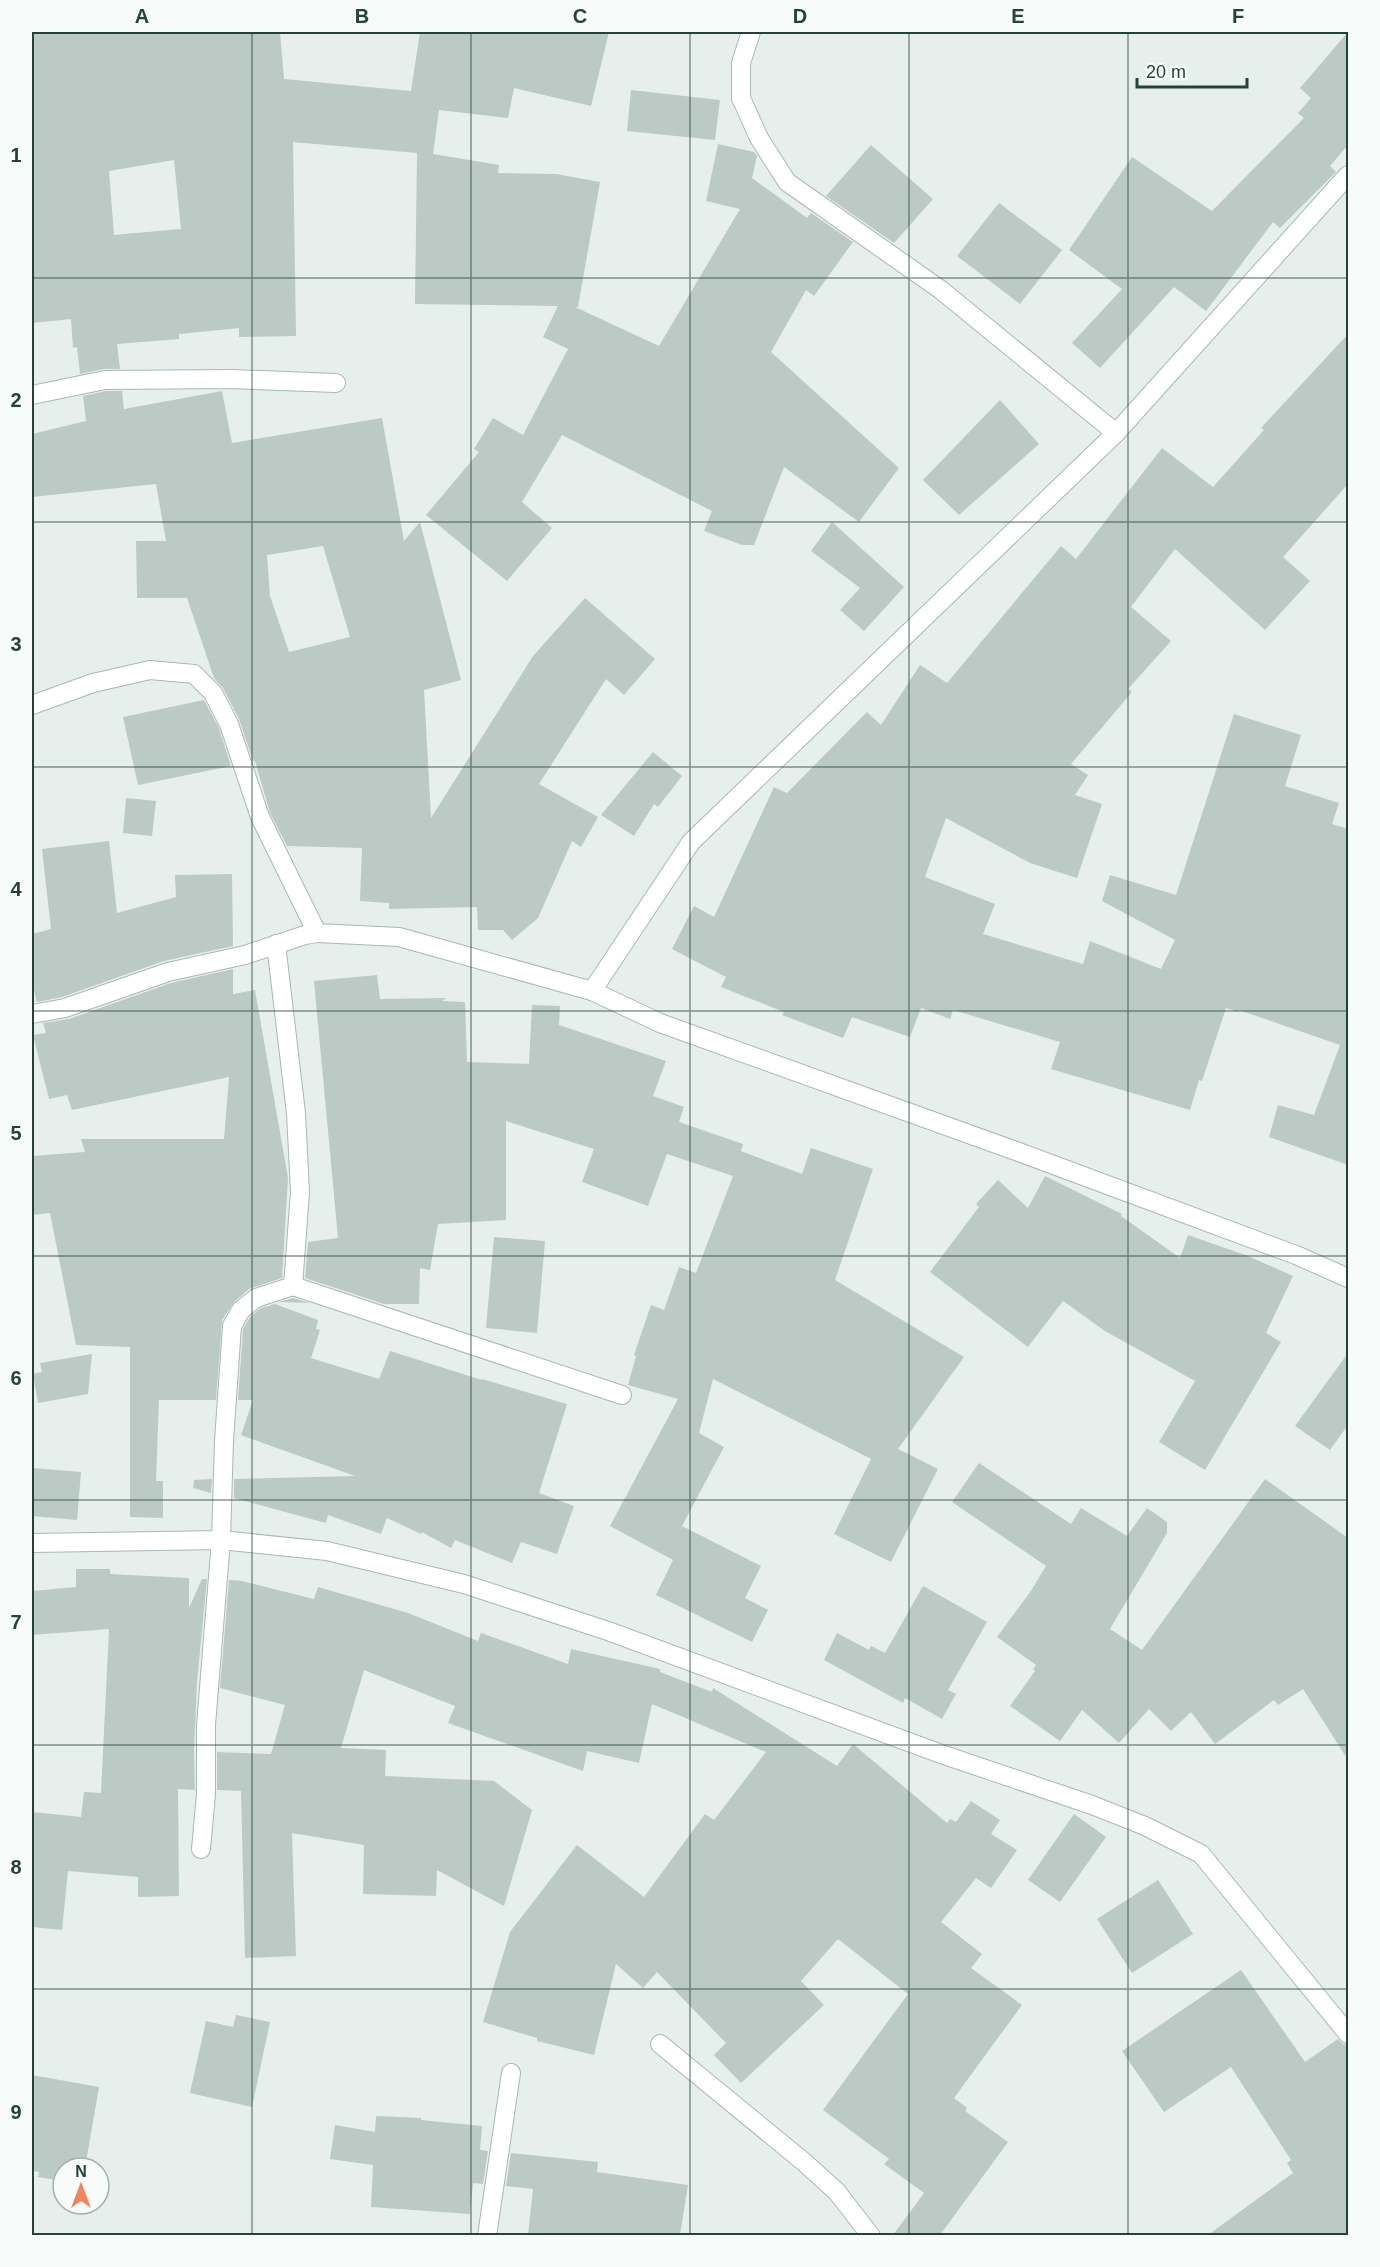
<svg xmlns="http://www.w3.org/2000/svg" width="1380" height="2267" viewBox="0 0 1380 2267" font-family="Arial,sans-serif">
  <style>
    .building { fill: #bbcac4; fill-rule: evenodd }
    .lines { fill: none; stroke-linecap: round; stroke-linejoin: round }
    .service-casing { stroke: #a8b8b2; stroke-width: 20 }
    .minor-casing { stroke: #a8b8b2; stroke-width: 20 }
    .tertiary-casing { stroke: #a8b8b2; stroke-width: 20 }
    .service { stroke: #fff; stroke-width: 18 }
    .minor { stroke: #fff; stroke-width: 18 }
    .tertiary { stroke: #fff; stroke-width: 18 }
    .grid { fill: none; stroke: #24423a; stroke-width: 1.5; stroke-opacity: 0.55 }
    .neatline { fill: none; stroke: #24423a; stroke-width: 2 }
    .grid-label { font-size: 20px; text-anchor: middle; font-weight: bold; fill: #24423a }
  </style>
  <rect width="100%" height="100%" fill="#e6efeb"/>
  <g class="building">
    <path d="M 32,32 L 280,32 L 284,79 L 411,91 L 420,32 L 609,32 L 591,106 L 514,88 L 508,118 L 439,110 L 433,154 L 499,165 L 498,173 L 556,174 L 600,182 L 578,307 L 575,307 L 659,346 L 740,209 L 706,201 L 718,144 L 754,152 L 757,156 L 752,178 L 807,218 L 811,213 L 853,242 L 814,296 L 806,290 L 771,352 L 899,468 L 859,522 L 784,467 L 754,545 L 742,545 L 704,531 L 712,511 L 562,435 L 522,502 L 552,528 L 507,581 L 426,515 L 479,452 L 474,449 L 493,418 L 523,435 L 568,349 L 543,337 L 558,306 L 415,304 L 417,153 L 293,142 L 296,336 L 239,337 L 239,328 L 179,334 L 179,339 L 117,344 L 120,369 L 103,369 L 80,374 L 77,347 L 73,348 L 71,319 L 32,323 ZM 174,160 L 181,229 L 114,235 L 109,171 Z"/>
    <path d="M 1348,32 L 1348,145 L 1330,166 L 1336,172 L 1280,228 L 1273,222 L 1206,311 L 1174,287 L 1100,368 L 1072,343 L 1122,289 L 1069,250 L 1132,157 L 1212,211 L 1304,118 L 1298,113 L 1311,98 L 1300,88 Z"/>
    <path d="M 631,90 L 720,100 L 715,140 L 627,131 Z"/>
    <path d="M 871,145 L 933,199 L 894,243 L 826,196 Z"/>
    <path d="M 999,203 L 1062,250 L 1020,304 L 957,256 Z"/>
    <path d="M 1348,334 L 1348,484 L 1283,557 L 1310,581 L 1265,630 L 1175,549 L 1131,607 L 1171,641 L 1128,689 L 1132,692 L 1071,764 L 1088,775 L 1075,795 L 1102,804 L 1077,878 L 1030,863 L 946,818 L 925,877 L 995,904 L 983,934 L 1083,964 L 1090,941 L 1161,969 L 1175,940 L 1102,901 L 1110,875 L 1176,895 L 1234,714 L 1301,735 L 1285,786 L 1339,803 L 1332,824 L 1348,829 L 1348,1165 L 1269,1137 L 1278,1105 L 1314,1115 L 1340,1045 L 1239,1010 L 1238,1012 L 1226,1008 L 1202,1081 L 1199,1080 L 1190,1110 L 1051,1069 L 1060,1042 L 953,1010 L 950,1019 L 921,1008 L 910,1037 L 852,1017 L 843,1038 L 782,1015 L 784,1012 L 721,987 L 726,977 L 672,949 L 694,906 L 714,917 L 774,787 L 787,793 L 867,712 L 881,725 L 920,665 L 947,683 L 1061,546 L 1076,559 L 1162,448 L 1213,487 L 1264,430 L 1261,428 Z"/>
    <path d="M 106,391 L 122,391 L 124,409 L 222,391 L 232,443 L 382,418 L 404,541 L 420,522 L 461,680 L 424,690 L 431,818 L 533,656 L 585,598 L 655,659 L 624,695 L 606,679 L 539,784 L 598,817 L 581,847 L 572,841 L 538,918 L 512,940 L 503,930 L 478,930 L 477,907 L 389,909 L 389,903 L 360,901 L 362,848 L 287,846 L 270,813 L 255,761 L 253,761 L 239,719 L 223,688 L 214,678 L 187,598 L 137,598 L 136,541 L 166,541 L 156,484 L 32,497 L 32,434 L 86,421 L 83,396 ZM 323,546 L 350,637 L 289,652 L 270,596 L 267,555 Z"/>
    <path d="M 1000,400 L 1039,444 L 959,515 L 923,480 Z"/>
    <path d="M 832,522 L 904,587 L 864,631 L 840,610 L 860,588 L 811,551 Z"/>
    <path d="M 204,700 L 219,728 L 231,766 L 138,785 L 123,717 Z"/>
    <path d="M 653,752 L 682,776 L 658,807 L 654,804 L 634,836 L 601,815 Z"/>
    <path d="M 126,798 L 156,801 L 152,836 L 123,833 Z"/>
    <path d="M 109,841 L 117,913 L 176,897 L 175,875 L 232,874 L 233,946 L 164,961 L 62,997 L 37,1002 L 32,983 L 32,934 L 51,929 L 42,849 Z"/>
    <path d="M 233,969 L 233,994 L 255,990 L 288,1178 L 282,1278 L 249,1289 L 234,1302 L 222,1320 L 216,1400 L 159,1400 L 156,1481 L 163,1481 L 163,1518 L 130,1517 L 130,1347 L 76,1345 L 50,1213 L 32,1215 L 32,1156 L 85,1152 L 81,1139 L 224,1139 L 229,1077 L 72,1110 L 67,1095 L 49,1099 L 33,1035 L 46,1033 L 43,1023 L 69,1019 L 171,983 Z"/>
    <path d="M 377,975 L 380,999 L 446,998 L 442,1001 L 465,1002 L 467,1062 L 529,1064 L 532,1005 L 560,1006 L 559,1025 L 666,1061 L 653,1096 L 684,1107 L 679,1122 L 743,1144 L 741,1151 L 802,1174 L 811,1148 L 873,1169 L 835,1280 L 964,1357 L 898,1449 L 938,1469 L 891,1562 L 834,1534 L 871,1459 L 713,1379 L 699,1433 L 724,1447 L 682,1526 L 761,1566 L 745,1598 L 768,1610 L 752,1642 L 656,1595 L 673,1560 L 610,1526 L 678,1399 L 628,1385 L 636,1356 L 634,1355 L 651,1305 L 664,1310 L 679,1267 L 696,1273 L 733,1176 L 667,1154 L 648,1206 L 582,1182 L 594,1149 L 506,1121 L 506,1220 L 438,1224 L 430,1270 L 420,1268 L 419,1304 L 384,1304 L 305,1278 L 308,1242 L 338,1238 L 314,981 Z"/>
    <path d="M 1045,1176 L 1122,1214 L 1121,1216 L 1180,1258 L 1188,1235 L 1248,1256 L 1293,1276 L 1266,1333 L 1281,1342 L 1205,1470 L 1159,1442 L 1195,1381 L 1105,1331 L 1063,1301 L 1028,1347 L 930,1272 L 979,1207 L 976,1204 L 998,1180 L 1028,1208 Z"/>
    <path d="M 494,1237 L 545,1241 L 537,1333 L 486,1328 Z"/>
    <path d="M 293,1298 L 310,1303 L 279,1302 Z"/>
    <path d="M 275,1304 L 318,1320 L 316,1329 L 320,1330 L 311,1358 L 379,1379 L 390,1351 L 482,1380 L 482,1379 L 567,1404 L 539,1493 L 574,1506 L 557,1554 L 521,1542 L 512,1563 L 455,1540 L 451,1548 L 422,1532 L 421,1534 L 387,1518 L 381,1534 L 328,1515 L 326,1523 L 234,1498 L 234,1479 L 355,1476 L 241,1435 L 253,1400 L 238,1400 L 243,1329 L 250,1317 L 261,1308 Z"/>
    <path d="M 1348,1353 L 1348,1425 L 1330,1450 L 1295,1426 Z"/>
    <path d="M 92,1354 L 88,1394 L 38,1403 L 33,1374 L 42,1372 L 40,1363 Z"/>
    <path d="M 979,1463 L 1071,1524 L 1081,1508 L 1127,1536 L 1147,1508 L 1167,1522 L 1167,1533 L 1110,1629 L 1142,1650 L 1265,1479 L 1348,1538 L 1348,1760 L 1303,1689 L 1278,1705 L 1274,1700 L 1215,1744 L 1191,1712 L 1171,1731 L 1149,1709 L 1119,1743 L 1082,1710 L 1060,1741 L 1010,1706 L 1035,1671 L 1033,1669 L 1036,1665 L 997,1637 L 1031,1591 L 1046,1566 L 952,1502 Z"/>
    <path d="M 32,1468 L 81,1472 L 77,1520 L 32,1516 Z"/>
    <path d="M 212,1479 L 211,1493 L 193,1488 L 194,1480 Z"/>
    <path d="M 76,1569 L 110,1569 L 110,1574 L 189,1578 L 189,1608 L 202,1579 L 207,1579 L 197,1682 L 194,1751 L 195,1790 L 178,1789 L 179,1896 L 138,1897 L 138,1877 L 68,1871 L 62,1930 L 32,1927 L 32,1812 L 81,1817 L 84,1792 L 101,1793 L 109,1629 L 32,1635 L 32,1591 L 76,1587 Z"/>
    <path d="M 229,1580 L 242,1581 L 314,1599 L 318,1587 L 408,1613 L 478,1641 L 481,1633 L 568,1664 L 571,1649 L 660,1669 L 660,1672 L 712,1692 L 713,1688 L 837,1766 L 853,1744 L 947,1823 L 950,1819 L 956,1822 L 971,1801 L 1000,1820 L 991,1834 L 1017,1850 L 991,1888 L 976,1878 L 941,1922 L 982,1954 L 971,1968 L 1022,2005 L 954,2098 L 967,2108 L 965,2111 L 1008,2142 L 940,2235 L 893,2235 L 924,2193 L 884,2164 L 889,2159 L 823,2110 L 908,1994 L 838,1939 L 801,1981 L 824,2005 L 741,2083 L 714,2055 L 726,2043 L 657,1972 L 643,1988 L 616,1964 L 594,2055 L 537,2041 L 537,2038 L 483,2022 L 510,1932 L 577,1845 L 644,1897 L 705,1814 L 714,1820 L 766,1752 L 652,1704 L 639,1763 L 587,1751 L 583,1771 L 448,1723 L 455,1706 L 364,1670 L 341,1748 L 386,1750 L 385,1776 L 494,1781 L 532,1810 L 504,1906 L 437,1870 L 436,1896 L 363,1894 L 364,1845 L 292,1833 L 296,1956 L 245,1958 L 241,1791 L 217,1790 L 217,1752 L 271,1754 L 285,1705 L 220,1688 Z"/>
    <path d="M 923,1586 L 987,1622 L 948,1690 L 956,1694 L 942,1719 L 905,1698 L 903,1703 L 824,1660 L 837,1633 L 869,1650 L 871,1646 L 885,1653 Z"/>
    <path d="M 1074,1814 L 1106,1837 L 1060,1902 L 1028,1880 Z"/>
    <path d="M 1158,1880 L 1193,1934 L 1132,1973 L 1097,1919 Z"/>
    <path d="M 1241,1970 L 1305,2062 L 1338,2039 L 1343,2044 L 1348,2045 L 1348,2235 L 1208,2235 L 1293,2173 L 1287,2163 L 1291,2160 L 1231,2067 L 1164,2112 L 1122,2051 Z"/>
    <path d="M 236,2015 L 270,2022 L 252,2107 L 190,2093 L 206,2021 L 233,2027 Z"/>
    <path d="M 32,2075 L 99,2087 L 85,2168 L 63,2168 L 63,2181 L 38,2177 L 39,2172 L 32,2171 Z"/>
    <path d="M 376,2116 L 421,2118 L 421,2120 L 482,2126 L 480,2150 L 488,2151 L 483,2184 L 473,2183 L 470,2214 L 371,2207 L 373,2165 L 330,2159 L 335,2125 L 375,2132 Z"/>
    <path d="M 511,2153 L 598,2162 L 597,2172 L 688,2185 L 680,2235 L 528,2235 L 533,2189 L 506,2186 Z"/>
  </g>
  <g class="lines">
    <defs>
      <path id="service" d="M 751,32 L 741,63 L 741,98 L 759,138 L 787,182 L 941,290 L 1116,433"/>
      <g id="minor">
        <path d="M 32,395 L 105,380 L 231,379 L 336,383"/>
        <path d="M 32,705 L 93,683 L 150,670 L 194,674 L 213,693 L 229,724 L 260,817 L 317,933 L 399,937 L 592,991"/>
        <path d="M 32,1014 L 65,1008 L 168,972 L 245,955 L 305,935 L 317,933"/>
        <path d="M 293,1286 L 622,1395"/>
        <path d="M 32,1543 L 221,1540 L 327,1551 L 464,1584 L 608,1631 L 944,1755 L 1092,1805 L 1145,1826 L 1201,1854 L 1348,2034"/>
        <path d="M 201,1849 L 206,1794 L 206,1725 L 221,1540 L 224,1441 L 232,1326 L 241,1310 L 256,1298 L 293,1286 L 300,1192 L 296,1113 L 276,944"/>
        <path d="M 660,2044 L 804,2162 L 837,2192 L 871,2236"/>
        <path d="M 487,2236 L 511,2073"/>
      </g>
      <path id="tertiary" d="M 1348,175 L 1116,433 L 691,842 L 592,991 L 660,1023 L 1016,1151 L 1296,1255 L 1348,1278"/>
    </defs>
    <use href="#service" class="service-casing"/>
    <use href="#minor" class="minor-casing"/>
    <use href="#tertiary" class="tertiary-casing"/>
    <use href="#service" class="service"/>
    <use href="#minor" class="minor"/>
    <use href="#tertiary" class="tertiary"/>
  </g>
  <path class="grid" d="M 252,32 L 252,2236M 471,32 L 471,2236M 690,32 L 690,2236M 909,32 L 909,2236M 1128,32 L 1128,2236M 32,278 L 1348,278M 32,522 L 1348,522M 32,767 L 1348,767M 32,1011 L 1348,1011M 32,1256 L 1348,1256M 32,1500 L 1348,1500M 32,1745 L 1348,1745M 32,1989 L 1348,1989"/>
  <rect width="1380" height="2267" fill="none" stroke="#f7fbf9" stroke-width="66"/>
  <g transform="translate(81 2186)"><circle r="28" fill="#f7fbf9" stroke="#a3b1ad" stroke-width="1.5"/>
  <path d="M0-4.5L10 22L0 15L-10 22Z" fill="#f4845f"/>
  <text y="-9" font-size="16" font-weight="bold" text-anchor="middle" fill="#24423a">N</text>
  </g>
  <path d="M1137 78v9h110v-9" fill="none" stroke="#24423a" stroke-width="3"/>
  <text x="1146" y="78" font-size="18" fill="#24423a" stroke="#f7fbf9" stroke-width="4.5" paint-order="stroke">20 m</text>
  <rect x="33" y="33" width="1314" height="2201" class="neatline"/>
  <g class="grid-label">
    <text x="142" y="23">A</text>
    <text x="362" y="23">B</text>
    <text x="580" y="23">C</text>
    <text x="800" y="23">D</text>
    <text x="1018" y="23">E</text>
    <text x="1238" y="23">F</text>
    <text x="16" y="162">1</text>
    <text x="16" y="407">2</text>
    <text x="16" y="651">3</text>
    <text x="16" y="896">4</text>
    <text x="16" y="1140">5</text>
    <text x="16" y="1385">6</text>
    <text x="16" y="1629">7</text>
    <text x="16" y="1874">8</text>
    <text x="16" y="2119">9</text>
  </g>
</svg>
